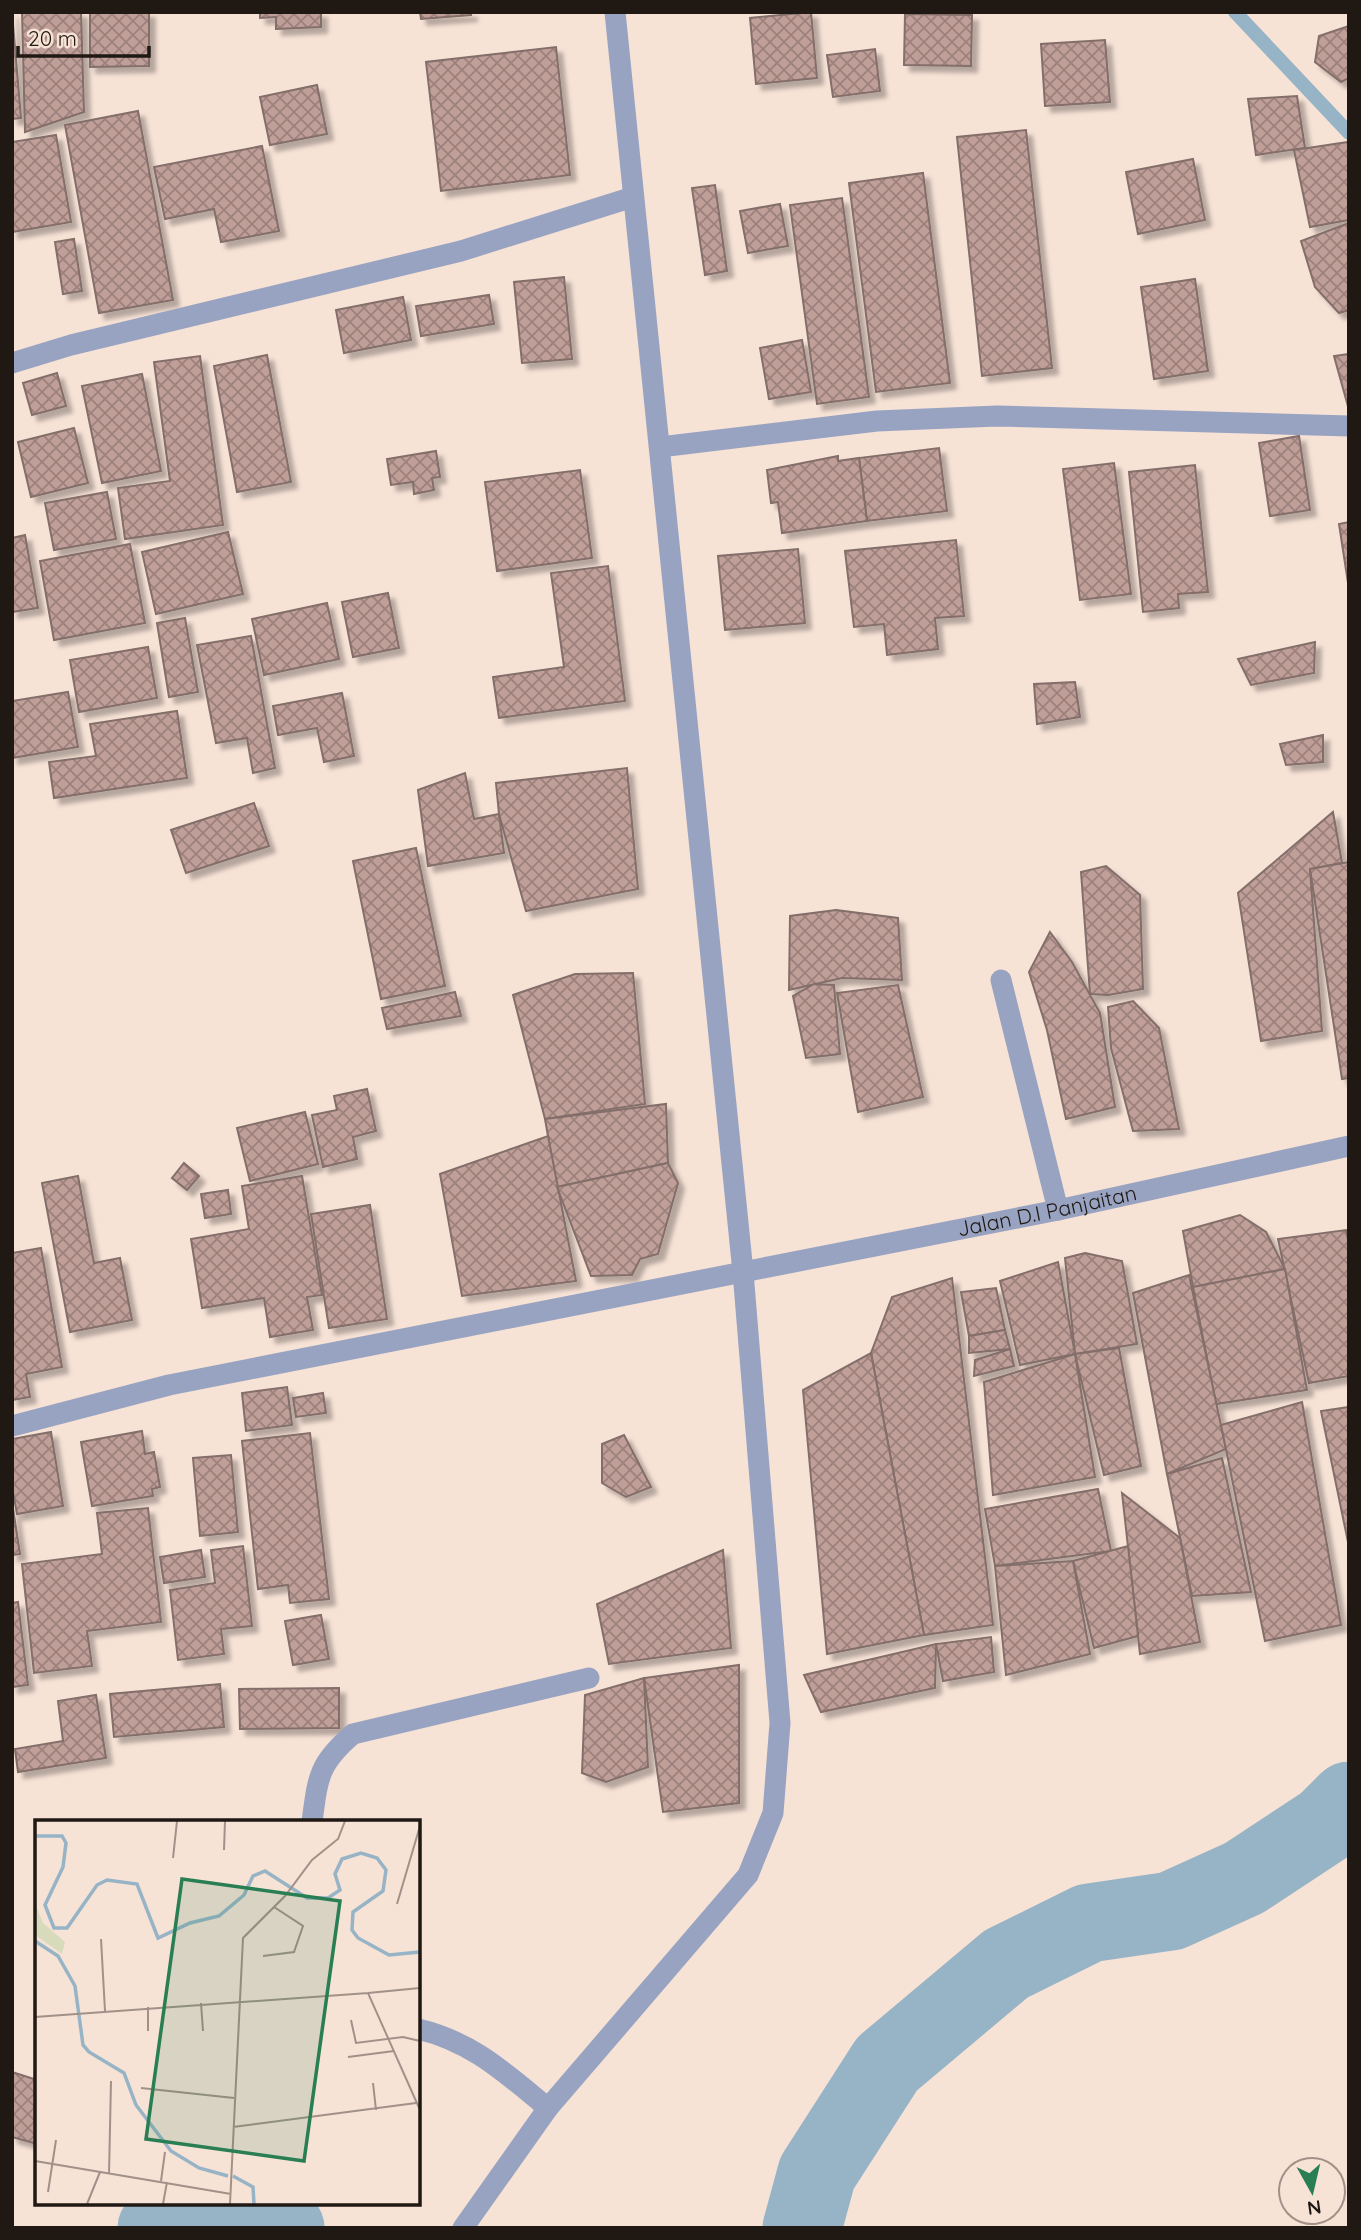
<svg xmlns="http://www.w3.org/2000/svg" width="1361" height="2240" viewBox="0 0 1361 2240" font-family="Quicksand,sans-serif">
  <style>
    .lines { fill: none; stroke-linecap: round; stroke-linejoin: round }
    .stream { stroke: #97b4c6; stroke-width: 14 }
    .river { stroke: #97b4c6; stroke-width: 79 }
    .building { fill: url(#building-cross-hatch); stroke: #836e6a; stroke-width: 2; filter: url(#shadow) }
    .minor { stroke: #98a3c1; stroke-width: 21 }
    .tertiary { stroke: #98a3c1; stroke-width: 21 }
    .labels { text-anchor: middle; stroke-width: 7; stroke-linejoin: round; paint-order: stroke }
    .street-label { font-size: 21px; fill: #1f1813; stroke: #f7e2d6 }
    .inset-river { fill: none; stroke: #97b4c6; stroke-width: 3.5 }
    .inset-road { fill: none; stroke: #a19188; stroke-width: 2 }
    .view { fill: #297f53; fill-opacity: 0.15; stroke: #297f53; stroke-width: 3.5 }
    .inset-edge { fill: none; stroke: #1f1813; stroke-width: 3.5 }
  </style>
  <defs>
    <pattern id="building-cross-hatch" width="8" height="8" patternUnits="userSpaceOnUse" patternTransform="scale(1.75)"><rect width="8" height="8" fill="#c19f99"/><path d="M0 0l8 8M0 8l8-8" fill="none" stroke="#9c817c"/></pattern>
    <filter id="shadow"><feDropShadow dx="6" dy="6" stdDeviation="2" flood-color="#0004"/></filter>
  </defs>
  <rect width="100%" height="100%" fill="#f7e2d6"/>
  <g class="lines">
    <path class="stream" d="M 1235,12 L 1349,133"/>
    <g class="river">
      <path d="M 157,2228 L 203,2211 L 285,2228"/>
      <path d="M 802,2228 L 817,2173 L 887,2064 L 1006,1964 L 1089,1923 L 1171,1911 L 1244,1878 L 1326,1824 L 1349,1801"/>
    </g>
  </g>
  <g class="building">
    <path d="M 12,12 L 21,118 L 12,119 Z"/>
    <path d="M 22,12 L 81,12 L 84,112 L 25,132 Z"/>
    <path d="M 90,12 L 149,12 L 149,66 L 90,67 Z"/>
    <path d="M 260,12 L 321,12 L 321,27 L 276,29 L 276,17 L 260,18 Z"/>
    <path d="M 420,12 L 471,12 L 471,15 L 421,19 Z"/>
    <path d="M 811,12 L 817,78 L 756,84 L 750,18 Z"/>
    <path d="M 905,14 L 972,15 L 971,66 L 904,65 Z"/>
    <path d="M 1349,26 L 1349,78 L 1341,82 L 1315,62 L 1319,36 Z"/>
    <path d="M 1105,40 L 1110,102 L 1045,106 L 1041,44 Z"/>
    <path d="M 556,47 L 570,175 L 441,191 L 426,62 Z"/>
    <path d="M 875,49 L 880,91 L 833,97 L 827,55 Z"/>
    <path d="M 317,85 L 327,134 L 270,145 L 260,97 Z"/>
    <path d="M 1297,96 L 1305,148 L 1256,155 L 1248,99 Z"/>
    <path d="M 138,111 L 173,300 L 99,313 L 65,125 Z"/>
    <path d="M 1026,130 L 1052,368 L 982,376 L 957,137 Z"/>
    <path d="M 56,135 L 71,222 L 12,232 L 12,142 Z"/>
    <path d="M 1348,142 L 1349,220 L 1310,227 L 1294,150 Z"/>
    <path d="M 262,146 L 279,231 L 221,242 L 214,209 L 165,219 L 154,167 Z"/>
    <path d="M 1193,159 L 1205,220 L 1138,234 L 1126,172 Z"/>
    <path d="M 923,173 L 950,383 L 876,392 L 849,183 Z"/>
    <path d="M 715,185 L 727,271 L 705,275 L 692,188 Z"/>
    <path d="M 842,198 L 869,397 L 817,404 L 790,205 Z"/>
    <path d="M 780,204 L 788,246 L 748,253 L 740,211 Z"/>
    <path d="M 1349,223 L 1349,310 L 1339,313 L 1315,287 L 1301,241 Z"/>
    <path d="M 74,239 L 82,291 L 63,294 L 55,242 Z"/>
    <path d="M 564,277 L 572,359 L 522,363 L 514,282 Z"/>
    <path d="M 1195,279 L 1208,371 L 1154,379 L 1141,287 Z"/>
    <path d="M 489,295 L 494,324 L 421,336 L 416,306 Z"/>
    <path d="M 403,297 L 411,340 L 344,353 L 336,310 Z"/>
    <path d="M 802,340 L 811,392 L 769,399 L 760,348 Z"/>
    <path d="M 1349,354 L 1349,410 L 1334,356 Z"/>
    <path d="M 267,355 L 291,482 L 237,492 L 214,366 Z"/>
    <path d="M 200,356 L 223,525 L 125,539 L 118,488 L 170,481 L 154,362 Z"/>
    <path d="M 57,373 L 66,406 L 32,415 L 23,383 Z"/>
    <path d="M 142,374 L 161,471 L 102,483 L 82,386 Z"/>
    <path d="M 74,428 L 88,483 L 31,497 L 18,442 Z"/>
    <path d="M 1299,436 L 1310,510 L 1270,516 L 1259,443 Z"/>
    <path d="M 939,448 L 947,511 L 867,521 L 859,458 Z"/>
    <path d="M 436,451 L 440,477 L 432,478 L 434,490 L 414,494 L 413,482 L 391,485 L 387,459 Z"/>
    <path d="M 838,456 L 838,461 L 859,458 L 867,521 L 782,533 L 778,502 L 771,503 L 767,470 Z"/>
    <path d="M 1114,463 L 1131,594 L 1080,600 L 1063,469 Z"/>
    <path d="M 1195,465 L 1208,592 L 1178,594 L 1179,608 L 1143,612 L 1129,472 Z"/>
    <path d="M 580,470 L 592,558 L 497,571 L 485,482 Z"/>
    <path d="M 107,492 L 116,539 L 54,550 L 45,503 Z"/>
    <path d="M 1349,522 L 1349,583 L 1348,583 L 1339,524 Z"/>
    <path d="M 228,532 L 243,594 L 156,614 L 142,552 Z"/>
    <path d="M 25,535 L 38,608 L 12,612 L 12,538 Z"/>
    <path d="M 956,540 L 964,616 L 935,618 L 938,649 L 887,655 L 884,624 L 854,627 L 845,551 Z"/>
    <path d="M 130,544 L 145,623 L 54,640 L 40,561 Z"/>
    <path d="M 798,549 L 805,623 L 725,630 L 718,556 Z"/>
    <path d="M 608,566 L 625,701 L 499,718 L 493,677 L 564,667 L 551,573 Z"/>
    <path d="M 388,593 L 399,648 L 353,657 L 342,602 Z"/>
    <path d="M 327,603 L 339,659 L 264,675 L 252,619 Z"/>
    <path d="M 185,618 L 198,692 L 169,697 L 157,623 Z"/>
    <path d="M 251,636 L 275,768 L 253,773 L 247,738 L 216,743 L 197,645 Z"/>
    <path d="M 1315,642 L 1314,673 L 1251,685 L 1238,659 Z"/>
    <path d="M 148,647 L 157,698 L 79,712 L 70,660 Z"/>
    <path d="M 1075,682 L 1080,717 L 1037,724 L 1034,684 Z"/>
    <path d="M 68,692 L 78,747 L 12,758 L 12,701 Z"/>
    <path d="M 342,693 L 354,756 L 324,762 L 317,728 L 278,735 L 273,706 Z"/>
    <path d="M 177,711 L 187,778 L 54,798 L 49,762 L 96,756 L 90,724 Z"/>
    <path d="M 1323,735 L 1323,762 L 1286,765 L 1280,744 Z"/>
    <path d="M 627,768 L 638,889 L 526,911 L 499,814 L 496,783 Z"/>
    <path d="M 465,773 L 474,819 L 499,814 L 504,853 L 428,866 L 418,790 Z"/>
    <path d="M 254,803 L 269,846 L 186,873 L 171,830 Z"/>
    <path d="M 1333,812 L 1342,863 L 1310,869 L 1322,1031 L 1261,1041 L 1238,893 Z"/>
    <path d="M 416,848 L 445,986 L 381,999 L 353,861 Z"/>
    <path d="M 1349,862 L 1349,1078 L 1342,1079 L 1310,869 Z"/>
    <path d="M 1106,866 L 1140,895 L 1143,989 L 1108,995 L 1090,994 L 1081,872 Z"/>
    <path d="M 836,910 L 898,918 L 902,980 L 842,978 L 789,990 L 790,916 Z"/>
    <path d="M 1050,932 L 1072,962 L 1100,1013 L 1115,1107 L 1066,1119 L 1047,1030 L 1029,972 Z"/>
    <path d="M 633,973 L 645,1104 L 545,1119 L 513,995 L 575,974 Z"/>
    <path d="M 814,984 L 834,985 L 840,1054 L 806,1058 L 793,996 Z"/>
    <path d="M 898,985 L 923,1097 L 858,1112 L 837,993 Z"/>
    <path d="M 455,992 L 461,1016 L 387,1029 L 382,1008 Z"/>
    <path d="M 1133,1001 L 1159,1028 L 1179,1129 L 1133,1131 L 1111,1048 L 1108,1007 Z"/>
    <path d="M 367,1089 L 376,1131 L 353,1137 L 357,1159 L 323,1167 L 312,1115 L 337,1110 L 334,1096 Z"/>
    <path d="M 666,1104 L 668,1163 L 557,1187 L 545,1119 Z"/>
    <path d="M 305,1112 L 318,1164 L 250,1181 L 237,1128 Z"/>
    <path d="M 548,1136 L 576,1281 L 462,1296 L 440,1174 Z"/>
    <path d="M 184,1163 L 199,1176 L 187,1190 L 172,1178 Z"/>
    <path d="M 668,1163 L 678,1183 L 658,1254 L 640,1259 L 632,1275 L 591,1276 L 557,1187 Z"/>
    <path d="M 78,1176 L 94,1263 L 120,1258 L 132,1320 L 70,1332 L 42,1183 Z"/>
    <path d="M 302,1176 L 322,1295 L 307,1297 L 313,1330 L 270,1337 L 264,1298 L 202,1308 L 191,1239 L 249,1229 L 242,1186 Z"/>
    <path d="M 228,1190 L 231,1214 L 205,1218 L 201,1194 Z"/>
    <path d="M 370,1205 L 387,1319 L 329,1328 L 311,1214 Z"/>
    <path d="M 1240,1215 L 1266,1232 L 1285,1269 L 1193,1287 L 1183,1231 Z"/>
    <path d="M 1346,1230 L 1349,1244 L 1349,1376 L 1309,1383 L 1278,1239 Z"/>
    <path d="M 41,1248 L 62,1367 L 26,1374 L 30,1397 L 12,1400 L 12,1253 Z"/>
    <path d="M 1085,1253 L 1122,1261 L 1137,1344 L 1075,1354 L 1065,1258 Z"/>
    <path d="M 1058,1262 L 1075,1354 L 1020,1365 L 1000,1281 Z"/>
    <path d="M 1285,1269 L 1307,1390 L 1216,1404 L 1193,1287 Z"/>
    <path d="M 1189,1275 L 1226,1449 L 1167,1474 L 1133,1293 Z"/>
    <path d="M 952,1278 L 993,1625 L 924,1635 L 871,1353 L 892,1297 Z"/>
    <path d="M 996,1288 L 1005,1330 L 969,1336 L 961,1292 Z"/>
    <path d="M 1005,1330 L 1010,1349 L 969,1353 L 969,1336 Z"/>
    <path d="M 1119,1348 L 1141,1466 L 1104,1475 L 1075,1354 Z"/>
    <path d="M 1010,1349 L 1014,1366 L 974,1376 L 975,1360 Z"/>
    <path d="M 871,1353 L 924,1635 L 827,1654 L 803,1390 Z"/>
    <path d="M 1075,1354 L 1095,1477 L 993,1495 L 984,1382 Z"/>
    <path d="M 287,1387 L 292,1425 L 246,1431 L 242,1393 Z"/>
    <path d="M 323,1393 L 326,1413 L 296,1417 L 293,1398 Z"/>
    <path d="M 1302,1402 L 1341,1625 L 1265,1641 L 1221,1425 Z"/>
    <path d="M 1349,1407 L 1349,1547 L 1321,1411 Z"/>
    <path d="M 142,1431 L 145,1454 L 154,1452 L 160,1487 L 152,1489 L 153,1496 L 92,1506 L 81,1442 Z"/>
    <path d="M 51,1432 L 63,1506 L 17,1514 L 12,1487 L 12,1439 Z"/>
    <path d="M 310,1433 L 329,1599 L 290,1603 L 288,1585 L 258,1589 L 242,1441 Z"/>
    <path d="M 624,1435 L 651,1487 L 626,1497 L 602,1483 L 602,1444 Z"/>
    <path d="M 231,1455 L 238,1532 L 200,1536 L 193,1458 Z"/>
    <path d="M 1222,1458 L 1251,1592 L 1192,1596 L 1167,1474 Z"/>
    <path d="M 1098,1489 L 1111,1551 L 995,1566 L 985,1509 Z"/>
    <path d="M 1122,1493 L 1180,1538 L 1200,1642 L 1140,1654 Z"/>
    <path d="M 12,1502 L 20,1554 L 12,1555 Z"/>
    <path d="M 148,1508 L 161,1622 L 87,1631 L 92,1666 L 34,1673 L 22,1564 L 102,1554 L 97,1513 Z"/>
    <path d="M 243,1546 L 252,1626 L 221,1629 L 224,1654 L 178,1660 L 170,1590 L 215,1583 L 211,1550 Z"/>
    <path d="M 1128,1546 L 1138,1636 L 1094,1648 L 1073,1561 Z"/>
    <path d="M 201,1550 L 205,1577 L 164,1583 L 160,1557 Z"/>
    <path d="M 723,1550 L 731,1648 L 609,1664 L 597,1604 Z"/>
    <path d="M 1073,1561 L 1090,1654 L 1006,1675 L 995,1566 Z"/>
    <path d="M 18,1602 L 28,1685 L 12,1687 L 12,1603 Z"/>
    <path d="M 321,1615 L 329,1659 L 293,1665 L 285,1621 Z"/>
    <path d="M 991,1637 L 994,1672 L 943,1681 L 936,1644 Z"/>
    <path d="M 936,1644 L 935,1688 L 821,1712 L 804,1675 Z"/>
    <path d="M 739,1665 L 739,1803 L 663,1812 L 644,1678 Z"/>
    <path d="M 644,1678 L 648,1767 L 606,1782 L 582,1773 L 585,1695 Z"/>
    <path d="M 220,1684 L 224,1727 L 114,1737 L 110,1694 Z"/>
    <path d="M 339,1688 L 339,1728 L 240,1729 L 239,1689 Z"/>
    <path d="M 96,1695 L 106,1758 L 18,1772 L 15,1749 L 63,1741 L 58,1701 Z"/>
    <path d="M 12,2072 L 37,2080 L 37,2144 L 12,2137 Z"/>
  </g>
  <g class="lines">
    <g class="minor">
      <path d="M 12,363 L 71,345 L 461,251 L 633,197"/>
      <path d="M 660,447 L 877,421 L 997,416 L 1349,426"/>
      <path d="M 1001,980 L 1058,1210"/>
      <path d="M 12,1426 L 169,1385 L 743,1272"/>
      <path d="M 312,1822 C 318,1777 318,1764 353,1734 L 589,1678"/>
      <path d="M 418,2029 C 473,2042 505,2073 548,2108"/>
    </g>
    <g class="tertiary">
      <path id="s1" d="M 743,1272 L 1058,1210 L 1349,1146"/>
      <path d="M 463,2228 L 548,2108 L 748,1875 L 773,1813 L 780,1723 L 743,1272 L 615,12"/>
    </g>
  </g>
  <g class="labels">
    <g class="street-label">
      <text dy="7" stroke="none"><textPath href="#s1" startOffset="310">Jalan D.I Panjaitan</textPath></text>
    </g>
  </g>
  <g transform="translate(35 1820)">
    <rect width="385" height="385" fill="#f7e2d6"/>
    <path d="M 0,83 L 8,103 L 30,122 L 27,134 L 0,115 Z" fill="#d7dbbc"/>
    <path class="inset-river" d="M 0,16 L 27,16 L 31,23 L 28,47 L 10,85 L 19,108 L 32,108 L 62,65 L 72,60 L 102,64 L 123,118 L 155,103 L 184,96 L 209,75 L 218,56 L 230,51 L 272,78 L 293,78 L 305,70 L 300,54 L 307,39 L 326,33 L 342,38 L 351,50 L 348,71 L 318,92 L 317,110 L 323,118 L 354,135 L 385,132M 0,121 L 23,136 L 40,166 L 48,225 L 54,232 L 89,253 L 101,285 L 136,331 L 164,348 L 193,356M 198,356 L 218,367 L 219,384"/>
    <path class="inset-road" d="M 189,30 L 190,1M 138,38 L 142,1M 362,84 L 385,6M 66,119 L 70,191M 228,136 L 259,132 L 268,106 L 239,87M 333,173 L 385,168M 166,183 L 168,211M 113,187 L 113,211M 0,197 L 333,173 L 385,290M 316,200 L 321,223 L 368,217 L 385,221M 313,237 L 359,231M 338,263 L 341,290M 106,268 L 199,278M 198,307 L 381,283M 0,341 L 196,374M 74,354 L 76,261M 126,361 L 130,332M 13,372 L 21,320M 52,384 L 65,352M 128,384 L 132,362M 195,384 L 208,118 L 250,76 L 277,40 L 303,19 L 310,1"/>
    <path class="view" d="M 147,59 L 305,81 L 269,341 L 111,319 Z"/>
    <rect width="385" height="385" class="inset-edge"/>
  </g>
  <rect width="1361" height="2240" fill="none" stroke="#1f1813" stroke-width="28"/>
  <g transform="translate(1312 2191) rotate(172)"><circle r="33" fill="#f7e2d6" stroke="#a19188" stroke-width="2"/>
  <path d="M0-5L12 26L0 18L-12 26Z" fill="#297f53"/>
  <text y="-10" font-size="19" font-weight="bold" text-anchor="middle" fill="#1f1813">N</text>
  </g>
  <path d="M18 46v10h131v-10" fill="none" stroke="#1f1813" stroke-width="3.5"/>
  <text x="28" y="46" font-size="21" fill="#1f1813" stroke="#f7e2d6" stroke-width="5" paint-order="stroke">20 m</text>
</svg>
